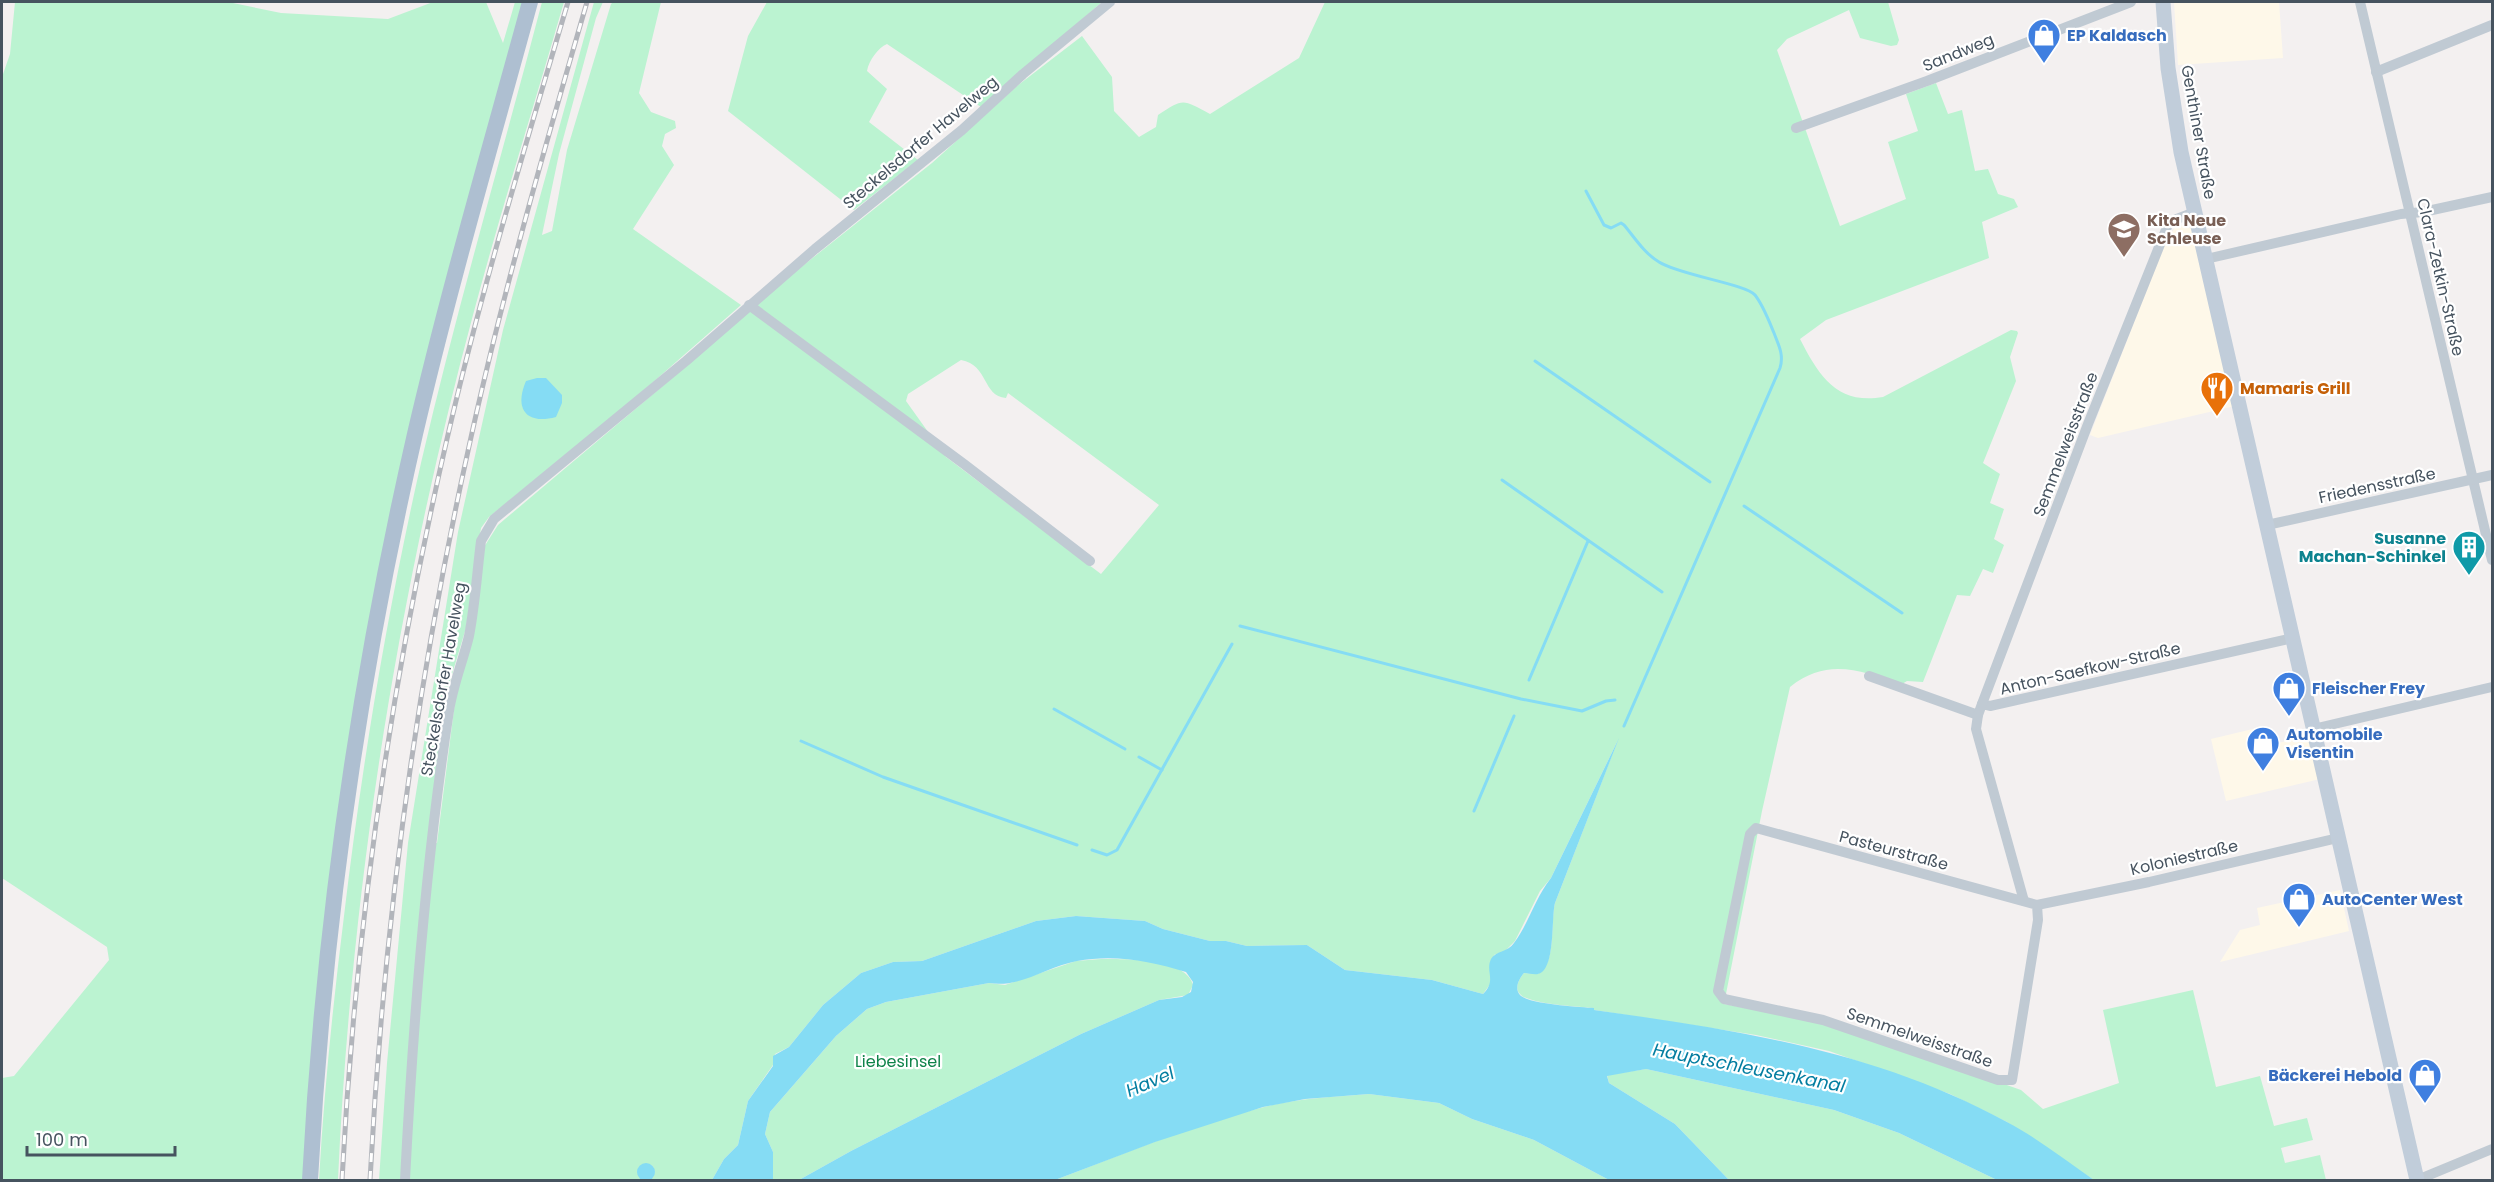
<svg xmlns="http://www.w3.org/2000/svg" width="2494" height="1182" viewBox="0 0 2494 1182" font-family="Poppins,sans-serif">
  <style>
    .commercial { fill: #fef8e9 }
    .green { fill: #bbf3d1; fill-rule: evenodd }
    .water { fill: #85dcf4 }
    .lines { fill: none; stroke-linecap: round; stroke-linejoin: round }
    .stream { stroke: #85dcf4; stroke-width: 3 }
    .minor { stroke: #c0cad3; stroke-width: 10 }
    .secondary { stroke: #c1cdda; stroke-width: 15 }
    .primary { stroke: #aebfd1; stroke-width: 16 }
    .rail-casing { stroke: #b2b5bb; stroke-width: 5 }
    .rail { stroke: #fff; stroke-width: 3; stroke-dasharray: 9; stroke-linecap: butt }
    .labels { text-anchor: middle; stroke-width: 4.5; stroke-linejoin: round; paint-order: stroke }
    .shop-label { font-size: 16px; font-weight: bold; fill: #366cbe; stroke: #fff; text-anchor: start }
    .street-label { font-size: 16px; fill: #46535f; stroke: #fff }
    .education-label { font-size: 16px; font-weight: bold; fill: #785e54; stroke: #fff; text-anchor: start }
    .food-label { font-size: 16px; font-weight: bold; fill: #c56008; stroke: #fff; text-anchor: start }
    .culture-label { font-size: 16px; font-weight: bold; fill: #0d838f; stroke: #fff; text-anchor: end }
    .park-label { font-size: 16px; fill: #0f834a; stroke: #fff }
    .water-label { font-size: 18px; font-style: italic; fill: #037da0; stroke: #fff }
  </style>
  <rect width="100%" height="100%" fill="#f3f0f0"/>
  <g class="commercial">
    <path d="M 2174,2 L 2279,2 L 2283,58 L 2178,65 Z"/>
    <path d="M 2177,224 L 2194,229 L 2235,406 L 2098,438 L 2090,435 L 2164,246 Z"/>
    <path d="M 2257,728 L 2260,741 L 2253,742 L 2255,748 L 2310,736 L 2320,779 L 2226,801 L 2211,739 Z"/>
    <path d="M 2340,890 L 2349,931 L 2220,962 L 2240,930 L 2260,925 L 2257,908 Z"/>
  </g>
  <g class="green">
    <path d="M 15,2 L 228,2 L 281,13 L 388,19 L 433,2 L 486,2 L 503,43 L 515,2 L 523,2 L 383,555 L 305,1180 L 2,1180 L 2,1078 L 14,1076 L 109,960 L 107,947 L 2,878 L 2,77 L 10,54 Z"/>
    <path d="M 542,2 L 564,2 C 534,106 501,210 473,315 C 397,597 351,889 338,1180 L 319,1180 C 324,1092 333,1004 344,916 C 362,764 387,613 421,463 C 457,308 502,155 542,2 Z"/>
    <path d="M 594,2 L 603,2 L 596,18 L 559,154 L 542,235 L 552,231 L 567,150 L 611,4 L 613,2 L 661,2 L 639,93 L 651,112 L 675,121 L 676,128 L 665,134 L 662,146 L 674,165 L 633,229 L 741,305 L 627,405 L 489,517 L 481,528 L 466,628 L 447,691 L 428,843 L 437,843 L 456,694 L 484,547 L 498,525 L 697,357 L 761,299 L 932,163 L 1017,86 L 1082,36 L 1112,77 L 1114,111 L 1139,137 L 1156,127 L 1158,115 C 1184,98 1182,99 1210,114 L 1299,58 L 1325,2 L 1888,2 L 1899,40 L 1897,45 L 1891,46 L 1860,38 L 1849,10 L 1787,39 L 1777,50 L 1840,226 L 1906,199 L 1888,142 L 1918,131 L 1906,94 L 1936,83 L 1948,114 L 1962,110 L 1975,171 L 1988,169 L 1998,194 L 2014,199 L 2018,207 L 1982,222 L 1989,258 L 1826,320 L 1800,339 C 1819,376 1837,405 1883,397 L 2011,330 L 2017,331 L 2018,333 L 2010,357 L 2016,381 L 1983,463 L 2000,474 L 1990,503 L 2004,509 L 1994,539 L 2004,545 L 1993,573 L 1983,569 L 1970,596 L 1957,595 L 1923,682 L 1907,681 L 1902,684 C 1860,671 1828,657 1790,687 L 1762,811 L 1724,1004 L 1815,1021 L 1913,1052 L 2021,1090 L 2043,1109 L 2119,1083 L 2103,1010 L 2193,990 L 2216,1087 L 2260,1076 L 2274,1126 L 2307,1118 L 2313,1140 L 2281,1148 L 2285,1163 L 2320,1155 L 2326,1180 L 2094,1180 L 2007,1122 L 1950,1094 L 1829,1051 L 1756,1035 L 1594,1010 L 1593,1008 C 1580,1007 1527,1004 1520,994 C 1514,988 1519,979 1524,973 L 1538,974 C 1557,963 1550,922 1555,903 L 1618,740 L 1551,878 L 1540,891 L 1515,941 L 1505,951 L 1494,955 L 1491,983 L 1483,994 L 1432,980 L 1345,970 L 1307,945 L 1247,946 L 1226,941 L 1210,941 L 1163,929 L 1145,921 L 1076,916 L 1036,921 L 922,961 L 893,962 L 861,973 L 823,1005 L 789,1047 L 775,1054 L 773,1065 L 748,1101 L 738,1145 L 724,1159 L 712,1180 L 649,1180 L 655,1172 L 652,1165 L 640,1179 L 642,1180 L 379,1180 L 387,1063 L 408,843 L 458,532 L 503,330 ZM 961,360 C 989,365 982,396 1006,398 L 1008,393 L 1159,505 L 1101,574 L 946,457 L 906,401 L 908,394 Z"/>
    <path d="M 767,2 L 1102,2 L 981,107 L 887,44 C 878,48 869,60 867,71 L 887,89 L 869,122 L 918,160 L 854,210 L 728,111 L 748,36 Z"/>
    <path d="M 1101,959 C 1123,959 1187,958 1193,985 L 1188,995 L 1159,1000 L 1081,1034 L 851,1151 L 799,1180 L 773,1180 L 773,1152 L 765,1134 L 770,1112 L 836,1036 L 867,1009 L 886,1002 L 989,983 L 1005,985 L 1076,961 Z"/>
    <path d="M 1646,1069 L 1834,1110 L 1899,1133 L 1997,1180 L 1729,1180 L 1675,1124 L 1609,1083 L 1607,1075 Z"/>
    <path d="M 1369,1094 L 1439,1103 L 1472,1119 L 1534,1140 L 1609,1180 L 1055,1180 C 1123,1154 1192,1125 1264,1107 C 1298,1098 1334,1097 1369,1094 Z"/>
  </g>
  <g class="water">
    <path d="M 537,378 L 546,378 L 562,395 L 562,403 L 556,417 C 526,425 514,409 526,381 Z"/>
    <path d="M 1619,738 L 1555,903 C 1551,918 1556,970 1538,974 C 1534,975 1528,973 1524,973 C 1519,979 1514,988 1520,995 C 1528,1004 1580,1007 1594,1008 L 1594,1010 C 1739,1030 1877,1051 2007,1122 C 2037,1138 2065,1160 2094,1180 L 1997,1180 L 1899,1133 L 1834,1110 L 1646,1069 L 1607,1076 L 1609,1083 L 1675,1124 L 1729,1180 L 1609,1180 L 1534,1140 L 1472,1119 L 1439,1103 L 1369,1094 L 1305,1099 L 1263,1107 L 1155,1142 L 1055,1180 L 799,1180 L 851,1151 L 1081,1034 L 1159,1000 L 1182,997 L 1191,992 L 1193,982 L 1186,972 C 1151,961 1114,954 1077,961 C 1046,967 1021,988 989,983 L 886,1002 L 867,1009 L 836,1036 L 770,1112 L 765,1134 L 773,1152 L 773,1180 L 712,1180 L 724,1159 L 738,1145 L 748,1101 L 773,1066 L 773,1056 L 789,1047 L 823,1005 L 861,973 L 893,962 L 922,961 L 1036,921 L 1076,916 L 1145,921 L 1163,929 L 1210,941 L 1226,941 L 1247,946 L 1307,945 L 1345,970 L 1432,980 L 1483,994 C 1497,980 1485,972 1491,959 C 1495,951 1508,952 1514,943 C 1529,923 1535,898 1551,878 Z"/>
    <circle cx="646" cy="1172" r="9"/>
  </g>
  <g class="lines">
    <g class="stream">
      <path d="M 1586,191 L 1604,225 L 1611,228 L 1621,223 L 1624,225 C 1635,238 1644,253 1659,262 C 1679,275 1746,284 1755,295 C 1763,305 1769,321 1774,333 C 1779,346 1784,355 1780,368 L 1624,726"/>
      <path d="M 1535,361 L 1710,482"/>
      <path d="M 1502,480 L 1662,592"/>
      <path d="M 1744,506 L 1902,613"/>
      <path d="M 1240,626 L 1521,699 L 1582,711 L 1606,701 L 1615,700"/>
      <path d="M 1529,680 L 1588,541"/>
      <path d="M 1054,709 L 1125,749"/>
      <path d="M 801,741 L 883,777 L 1077,845"/>
      <path d="M 1139,757 L 1162,770"/>
      <path d="M 1474,811 L 1514,716"/>
      <path d="M 1092,850 L 1107,855 L 1117,850 L 1232,644"/>
    </g>
    <g class="minor">
      <path d="M 2360,2 L 2492,560"/>
      <path d="M 2376,72 L 2492,25"/>
      <path d="M 1796,128 L 1927,81 L 2131,2"/>
      <path d="M 2206,259 L 2401,214 L 2423,212 L 2492,197"/>
      <path d="M 749,305 L 964,464 L 1090,561"/>
      <path d="M 2267,525 L 2492,475"/>
      <path d="M 1869,676 L 1978,715 L 1982,704 L 1990,706 L 2293,638"/>
      <path d="M 1982,704 L 2088,424 L 2169,222 L 2195,212"/>
      <path d="M 1978,715 L 1976,729 L 2024,901"/>
      <path d="M 2313,729 L 2492,687"/>
      <path d="M 1756,828 L 2037,905 L 2038,920 L 2012,1080 L 1998,1080 L 1823,1020 L 1724,999 L 1718,991 L 1750,834 Z"/>
      <path d="M 2037,905 L 2149,882 L 2338,838"/>
      <path d="M 405,1180 C 413,1023 425,866 449,711 C 453,685 463,661 469,636 C 475,605 477,573 481,541 L 494,519 L 686,361 L 815,249 L 962,130 L 1023,74 L 1110,2"/>
      <path d="M 2417,1180 L 2492,1149"/>
    </g>
    <path class="secondary" d="M 2163,2 L 2168,68 L 2181,152 L 2417,1180"/>
    <path class="primary" d="M 310,1180 C 323,930 359,678 415,434 C 449,288 491,145 530,2"/>
    <defs>
      <g id="rail">
        <path d="M 342,1180 C 355,931 391,682 447,439 C 481,291 525,147 568,2"/>
        <path d="M 370,1180 C 383,935 415,691 468,451 C 501,299 544,150 587,2"/>
      </g>
    </defs>
    <use href="#rail" class="rail-casing"/>
    <use href="#rail" class="rail"/>
  </g>
  <defs>
    <symbol id="shop-pin" viewBox="-11 -11 22 30"><path d="M0 17L-7.5 6A9.5 9.5 0 1 1 7.5 6Z" fill="#3f7fe0" stroke="#fff"/><path d="M-5-2.5h2.3a2.7 3.5 0 0 1 5.4 0H5L5.5 6h-11ZM-1.5-2.5h3a1.5 2.3 0 0 0-3 0Z" fill="#fff"/></symbol>
    <symbol id="school-pin" viewBox="-11 -11 22 30"><path d="M0 17L-7.5 6A9.5 9.5 0 1 1 7.5 6Z" fill="#8d6e63" stroke="#fff"/><path d="M0-5L7-2L0 1L-7-2ZM-4 1L0 2.5L4 1V4Q0 6-4 4Z" fill="#fff"/></symbol>
    <symbol id="restaurant-pin" viewBox="-11 -11 22 30"><path d="M0 17L-7.5 6A9.5 9.5 0 1 1 7.5 6Z" fill="#e8710a" stroke="#fff"/><path d="M-5-6h1v4h1v-4h1v4h1v-4h1v5L-1.5 .5V6h-2V.5L-5-1ZM5-6V6H3V1.5H1.5Q1.5-4 5-6Z" fill="#fff"/></symbol>
    <symbol id="building-pin" viewBox="-11 -11 22 30"><path d="M0 17L-7.5 6A9.5 9.5 0 1 1 7.5 6Z" fill="#0f9aa8" stroke="#fff"/><path d="M-4-6H4V6H1V3H-1V6H-4ZM-2.5-4.3h1.7v1.8h-1.7ZM.8-4.3h1.7v1.8H.8ZM-2.5-1h1.7V.8h-1.7ZM.8-1h1.7V.8H.8Z" fill="#fff"/></symbol>
  </defs>
  <g fill-rule="evenodd">
    <use href="#shop-pin" x="2025" y="16" width="38" height="52"/>
    <use href="#school-pin" x="2105" y="210" width="38" height="52"/>
    <use href="#restaurant-pin" x="2198" y="369" width="38" height="52"/>
    <use href="#building-pin" x="2450" y="528" width="38" height="52"/>
    <use href="#shop-pin" x="2270" y="669" width="38" height="52"/>
    <use href="#shop-pin" x="2244" y="724" width="38" height="52"/>
    <use href="#shop-pin" x="2280" y="880" width="38" height="52"/>
    <use href="#shop-pin" x="2406" y="1056" width="38" height="52"/>
  </g>
  <g class="labels">
    <g class="shop-label">
      <text x="2067" y="41">EP Kaldasch</text>
      <text x="2312" y="694">Fleischer Frey</text>
      <text x="2286" y="740">Automobile<tspan x="2286" dy="18">Visentin</tspan></text>
      <text x="2322" y="905">AutoCenter West</text>
      <text x="2402" y="1081" text-anchor="end">Bäckerei Hebold</text>
    </g>
    <g class="street-label">
      <text transform="translate(1958 52) rotate(-22)" y="6">Sandweg</text>
      <text transform="translate(2199 132) rotate(80)" y="6">Genthiner Straße</text>
      <text transform="translate(920 142) rotate(-40)" y="6">Steckelsdorfer Havelweg</text>
      <text transform="translate(2441 277) rotate(77)" y="6">Clara-Zetkin-Straße</text>
      <text transform="translate(2065 444) rotate(-69)" y="6">Semmelweisstraße</text>
      <text transform="translate(2377 485) rotate(-12)" y="6">Friedensstraße</text>
      <text transform="translate(2090 668) rotate(-13)" y="6">Anton-Saefkow-Straße</text>
      <text transform="translate(443 679) rotate(-80)" y="6">Steckelsdorfer Havelweg</text>
      <text transform="translate(1894 850) rotate(15)" y="6">Pasteurstraße</text>
      <text transform="translate(2184 857) rotate(-13)" y="6">Koloniestraße</text>
      <text transform="translate(1920 1037) rotate(19)" y="6">Semmelweisstraße</text>
    </g>
    <g class="education-label">
      <text x="2147" y="226">Kita Neue<tspan x="2147" dy="18">Schleuse</tspan></text>
    </g>
    <g class="food-label">
      <text x="2240" y="394">Mamaris Grill</text>
    </g>
    <g class="culture-label">
      <text x="2446" y="544">Susanne<tspan x="2446" dy="18">Machan-Schinkel</tspan></text>
    </g>
    <g class="park-label">
      <text x="898" y="1067">Liebesinsel</text>
    </g>
    <g class="water-label">
      <text transform="translate(1749 1068) rotate(11)" y="6">Hauptschleusenkanal</text>
      <text transform="translate(1150 1082) rotate(-23)" y="6">Havel</text>
    </g>
  </g>
  <rect width="2494" height="1182" fill="none" stroke="#46535f" stroke-width="6"/>
  <path d="M27 1146v9h148v-9" fill="none" stroke="#46535f" stroke-width="3"/>
  <text x="36" y="1146" font-size="18" fill="#46535f" stroke="#ffffff" stroke-width="4.5" paint-order="stroke">100 m</text>
</svg>
